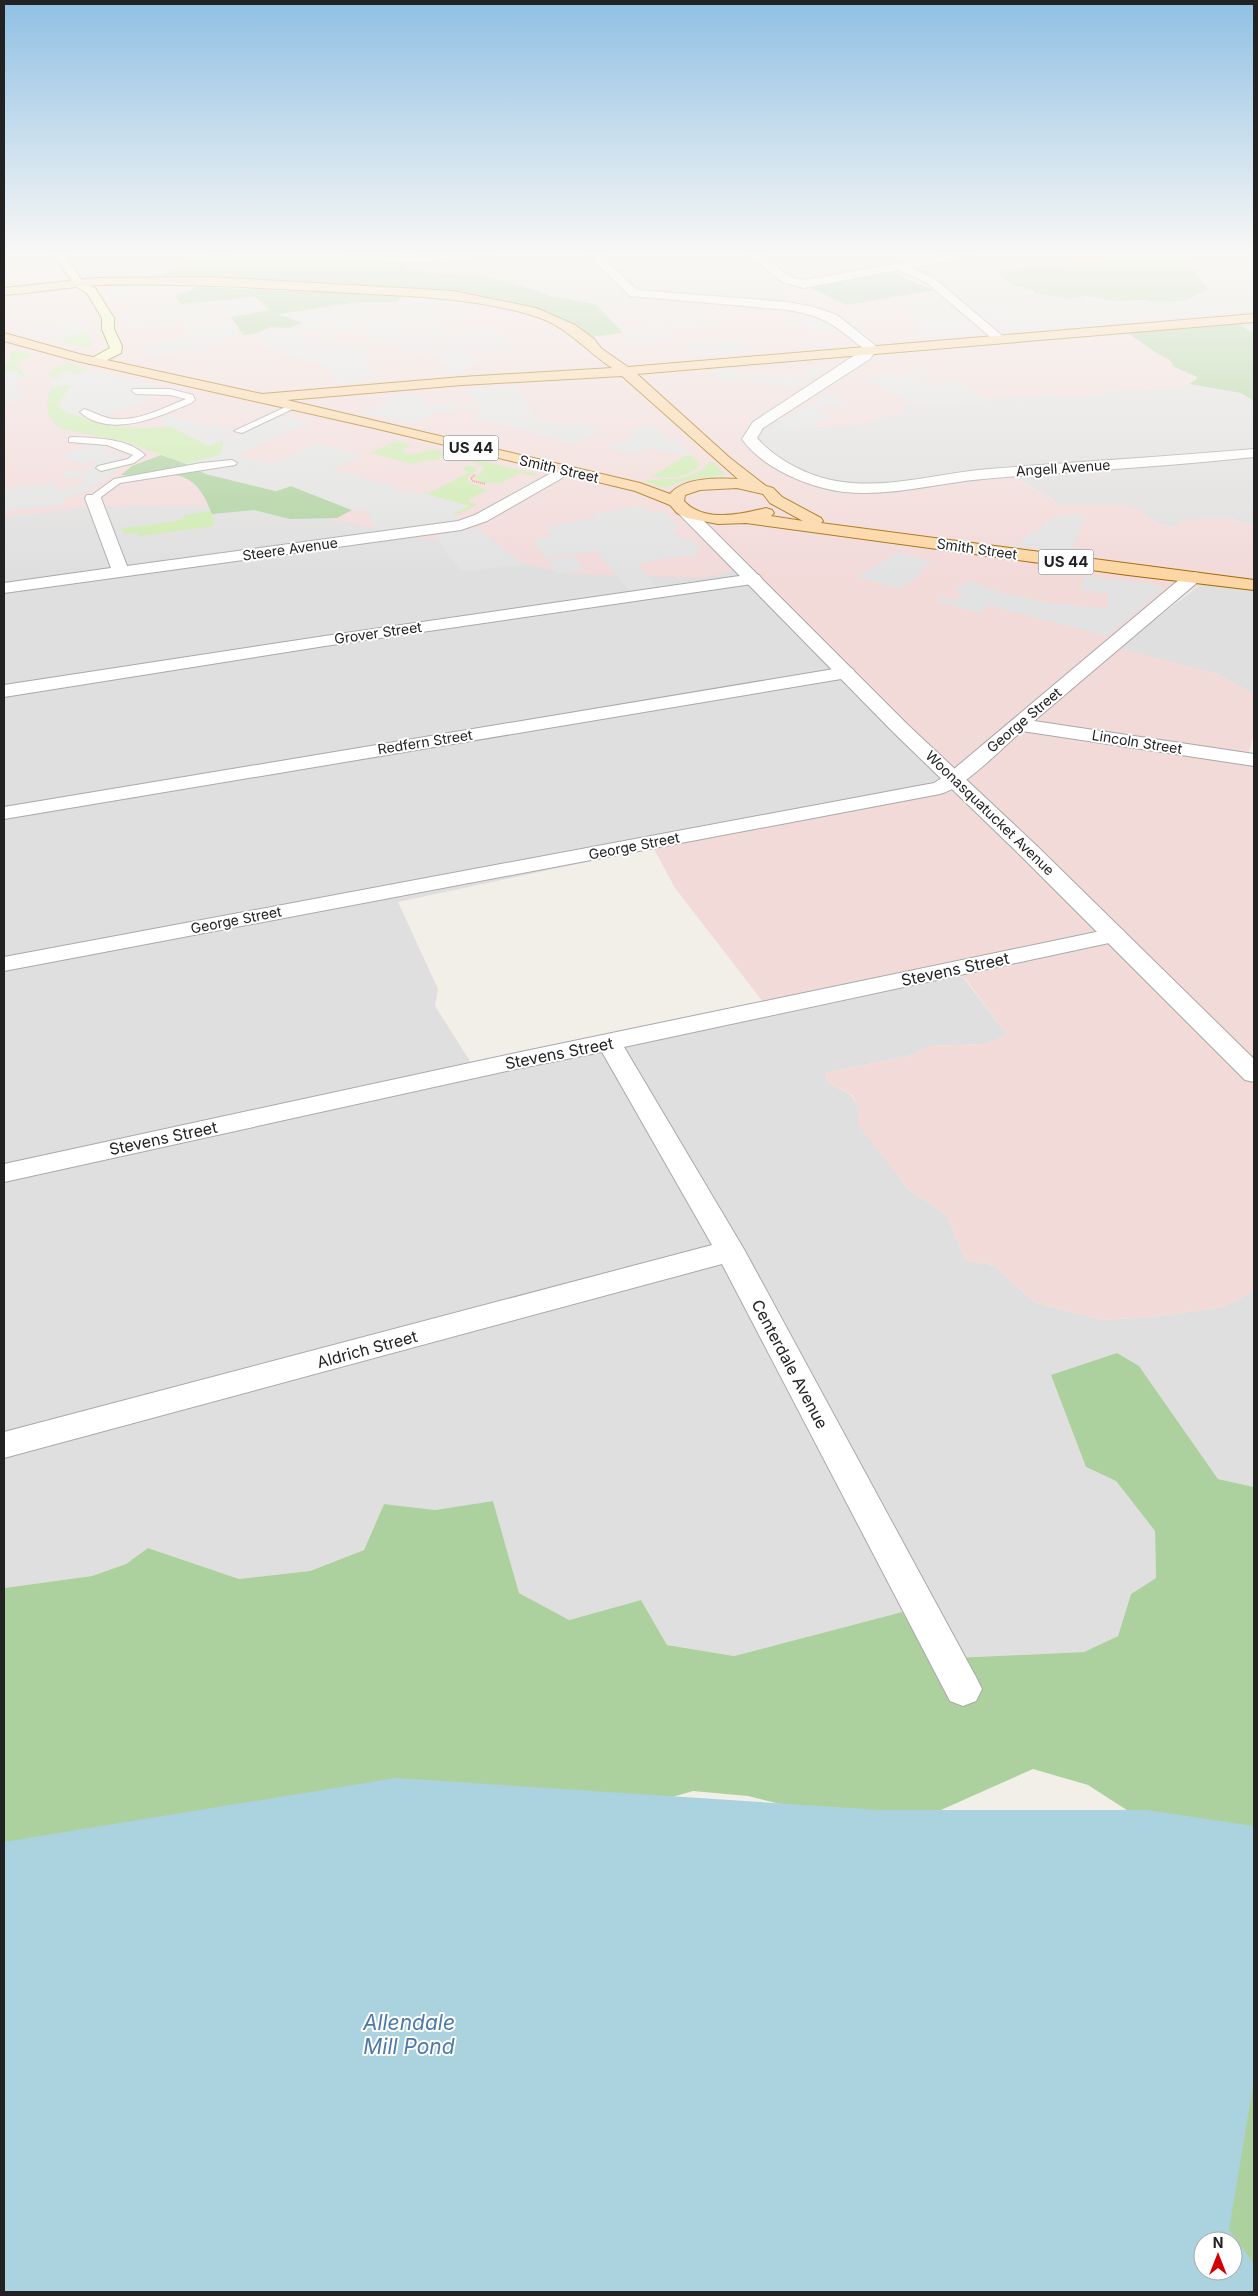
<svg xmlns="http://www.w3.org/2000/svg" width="1258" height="2296" viewBox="0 0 1258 2296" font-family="Inter,sans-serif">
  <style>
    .residential { fill: #e0dfdf; fill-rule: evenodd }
    .commercial { fill: #f2dad9 }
    .grass { fill: #cdebb0 }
    .forest { fill: #add19e; fill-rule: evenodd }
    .cemetery { fill: #aacbaf }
    .parking { fill: #e2e2e2 }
    .water { fill: #aad3df; fill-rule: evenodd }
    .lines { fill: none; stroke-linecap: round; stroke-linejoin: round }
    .service-casing { stroke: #a9a9a9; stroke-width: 2 }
    .minor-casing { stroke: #a9a9a9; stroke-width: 2 }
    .tertiary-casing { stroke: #a9a9a9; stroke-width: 2 }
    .secondary-casing { stroke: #707d05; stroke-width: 2 }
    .primary-casing { stroke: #a06b00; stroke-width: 2 }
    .path { stroke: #fa8072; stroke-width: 2; stroke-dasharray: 1 1; stroke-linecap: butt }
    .service { fill: #fff; fill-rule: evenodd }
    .minor { fill: #fff; fill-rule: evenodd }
    .tertiary { fill: #fff; fill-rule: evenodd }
    .secondary { fill: #f7fabf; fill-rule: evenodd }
    .primary { fill: #fcd6a4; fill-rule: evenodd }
    .labels { text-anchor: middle; stroke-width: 4; stroke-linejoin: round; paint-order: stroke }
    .far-street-label { font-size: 14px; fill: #222; stroke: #fff }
    .shield { fill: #fff; stroke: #646464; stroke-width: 1 }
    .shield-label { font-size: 15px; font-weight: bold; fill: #222 }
    .street-label { font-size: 16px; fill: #222; stroke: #fff }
    .near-water-label { font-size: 21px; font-style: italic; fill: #4a7aab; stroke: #fff }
  </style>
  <rect width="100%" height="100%" fill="#f2efe9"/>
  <g class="residential">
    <path d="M 58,255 L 193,255 L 189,260 L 165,271 L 158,281 L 76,285 Z"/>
    <path d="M 243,255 L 1254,255 L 1254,333 L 1234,322 L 1002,340 L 804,285 L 784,284 L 784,294 L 768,307 L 652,298 L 648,303 L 620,301 L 598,304 L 550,296 L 543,292 L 482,276 L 429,273 L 405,268 L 400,264 L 400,260 L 333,256 L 286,261 L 264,261 L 255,260 ZM 1139,257 L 1192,263 L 1191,267 L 1209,289 L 1184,301 L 1115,301 L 1087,296 L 1069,299 L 1035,294 L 1033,290 L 1015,285 L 998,275 L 1001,271 L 1029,267 L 1063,267 L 1114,262 Z"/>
    <path d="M 1187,384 L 1241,393 L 1254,401 L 1254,524 L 1243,523 L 1233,518 L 1175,528 L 1157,523 L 1138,510 L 1057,505 L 1049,497 L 1012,476 L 840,488 L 763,452 L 752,430 L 773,418 L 812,427 L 867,423 L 876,418 L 901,414 L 904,404 L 952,406 L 970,400 L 1054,393 L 1067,397 L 1093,395 L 1104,391 L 1178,387 Z"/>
    <path d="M 670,486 L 956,784 L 398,902 L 438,989 L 435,1006 L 473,1066 L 955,975 L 964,978 L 1007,1035 L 985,1044 L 930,1046 L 912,1055 L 825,1073 L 829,1083 L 851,1095 L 857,1105 L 860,1126 L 909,1190 L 946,1214 L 966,1261 L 994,1265 L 1034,1302 L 1100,1320 L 1153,1317 L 1223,1307 L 1254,1291 L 1254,1487 L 1218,1479 L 1139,1366 L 1086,1467 L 1116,1481 L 1155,1531 L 1156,1578 L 1131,1594 L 1118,1636 L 1084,1652 L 932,1659 L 902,1612 L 734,1656 L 667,1645 L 641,1600 L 568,1620 L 519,1593 L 493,1501 L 435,1510 L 384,1504 L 364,1550 L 310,1571 L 239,1579 L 148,1548 L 126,1564 L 92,1576 L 4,1588 L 4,517 L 72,506 Z"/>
    <path d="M 1205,581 L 1254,586 L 1254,694 L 1217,674 L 1118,648 Z"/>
  </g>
  <path class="commercial" d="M 4,255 L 58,255 L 71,276 L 184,274 L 510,295 L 622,333 L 596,304 L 620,301 L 648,303 L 652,298 L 768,306 L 776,296 L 784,294 L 784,284 L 898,270 L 924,279 L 995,340 L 1125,331 L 1158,354 L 1170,360 L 1174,367 L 1197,377 L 1197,379 L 1189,384 L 1178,387 L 1104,391 L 1093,395 L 1067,397 L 1054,393 L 970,400 L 952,406 L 905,404 L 901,414 L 876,418 L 867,423 L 825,427 L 773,418 L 752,430 L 763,452 L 840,488 L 1011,476 L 1049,497 L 1057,505 L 1127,505 L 1138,509 L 1157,523 L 1175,528 L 1178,521 L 1214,517 L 1233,518 L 1243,523 L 1254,524 L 1254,586 L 1205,581 L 1186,594 L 1119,648 L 1217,674 L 1254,694 L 1254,734 L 1246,762 L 1254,764 L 1254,1291 L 1223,1307 L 1153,1317 L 1100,1320 L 1034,1302 L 994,1265 L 966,1261 L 946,1214 L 909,1190 L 859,1126 L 857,1105 L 852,1095 L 829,1083 L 825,1073 L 912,1055 L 930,1046 L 985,1044 L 1007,1035 L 965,978 L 955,975 L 770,1011 L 675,888 L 654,849 L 659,847 L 956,784 L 738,570 L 704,578 L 568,574 L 435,541 L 258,504 L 89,507 L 4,517 Z"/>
  <g class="grass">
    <path d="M 85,331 L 93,344 L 90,347 L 76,346 L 58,341 Z"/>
    <path d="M 16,350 L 35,355 L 17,364 L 17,366 L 25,375 L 18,376 L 18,372 L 4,371 L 4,364 L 10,362 L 10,353 Z"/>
    <path d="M 67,363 L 90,369 L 77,374 L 66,371 L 56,375 L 64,378 L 52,379 L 50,375 L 52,370 Z"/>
    <path d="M 66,385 L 72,386 L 67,390 L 67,413 L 119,427 L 149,428 L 169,426 L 209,446 L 224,440 L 220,455 L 186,464 L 126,442 L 63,429 C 46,422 44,403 51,388 Z"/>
    <path d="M 396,441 L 412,445 L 403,449 L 403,452 C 418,457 420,451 432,450 C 437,449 448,454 451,456 L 439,457 L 439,459 C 430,462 423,459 414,464 L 369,453 Z"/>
    <path d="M 692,455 L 700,464 C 690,479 667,478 651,477 L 685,456 Z"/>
    <path d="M 477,460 L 537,474 L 537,475 L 533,476 L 520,473 L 501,483 L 482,483 L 474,478 L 484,470 L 484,467 L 472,462 Z"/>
    <path d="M 709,462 L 714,463 L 726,475 L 687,480 L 664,488 L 641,481 L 683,478 L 702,470 Z"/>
    <path d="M 468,465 L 477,468 L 476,471 L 468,477 L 467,481 L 487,490 L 467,501 L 478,505 L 453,516 L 455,512 L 468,506 L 427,494 L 470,472 L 462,469 Z"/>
    <path d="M 211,511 L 215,526 L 140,536 L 137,533 L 124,534 L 121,528 L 165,523 L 183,519 L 185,515 Z"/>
  </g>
  <g class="forest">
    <path d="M 193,255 C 207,255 246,251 255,260 L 286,261 L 333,256 L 400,260 L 400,264 L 405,268 L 429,273 L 482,276 L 543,292 L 550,296 L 596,304 L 623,333 L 581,338 L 545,317 L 454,296 L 158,281 C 168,266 183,268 193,255 Z"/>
    <path d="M 1116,257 L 1139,257 L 1192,263 L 1191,267 L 1209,289 L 1184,301 L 1157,302 L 1143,300 L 1115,301 L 1087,296 L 1069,299 L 1035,294 L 1033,290 L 1015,286 L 998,275 L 1001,271 L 1029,267 L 1063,267 L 1113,262 Z"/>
    <path d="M 198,287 L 403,296 L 397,302 L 358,302 L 278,314 L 303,323 L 288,328 L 271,327 L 254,334 L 243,335 L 231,317 L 270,310 L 255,297 L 181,304 L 176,296 Z"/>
    <path d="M 1234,322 L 1254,333 L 1254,401 L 1241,393 L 1189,384 L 1197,379 L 1197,377 L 1174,367 L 1170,360 L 1158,354 L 1125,331 Z"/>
    <path d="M 161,455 L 186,464 L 206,474 L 276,491 L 291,486 L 352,510 L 337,518 L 290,519 L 254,510 L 212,514 C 191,459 167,479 121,475 L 132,466 Z"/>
    <path d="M 1117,1353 L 1139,1366 L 1218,1479 L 1254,1487 L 1254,2292 L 1198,2292 L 1164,1834 L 1088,1785 L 1033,1769 L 941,1810 L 825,1815 L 748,1796 L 693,1791 L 634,1808 L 4,1918 L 4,1588 L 92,1576 L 126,1564 L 148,1548 L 239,1579 L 310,1571 L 364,1550 L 384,1504 L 435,1510 L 493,1501 L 519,1593 L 569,1620 L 641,1600 L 667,1645 L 734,1656 L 902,1612 L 932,1659 L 1084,1652 L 1118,1636 L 1131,1594 L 1156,1578 L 1155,1531 L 1116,1481 L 1086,1467 L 1051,1375 ZM 1203,2241 L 1233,2241 L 1233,2271 L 1203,2271 Z"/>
  </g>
  <path class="cemetery" d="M 892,273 L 934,290 L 847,305 L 806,286 Z"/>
  <g class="parking">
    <path d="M 42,260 L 48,270 L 24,273 L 22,274 L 25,283 L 4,285 L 4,276 L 17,271 L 10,264 Z"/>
    <path d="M 140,285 L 161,287 L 160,290 L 166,296 L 110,303 L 100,288 Z"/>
    <path d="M 407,296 L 433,298 L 429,300 L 474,307 L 480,310 L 433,315 L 449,334 L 486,331 L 500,334 L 514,350 L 472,350 L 445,342 L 370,304 L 403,303 Z"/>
    <path d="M 937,297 L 984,333 L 927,338 L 919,331 L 920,326 L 917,322 L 895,302 Z"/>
    <path d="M 253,298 L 266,310 L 126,328 L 124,324 L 129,321 L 121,320 L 117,312 Z"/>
    <path d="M 633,303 L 640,310 L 651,309 L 665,323 L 648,325 L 635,312 L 612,314 L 605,306 Z"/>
    <path d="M 360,304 L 441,343 L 469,351 L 478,363 L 463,369 L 465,374 L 450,375 L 447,365 L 441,365 L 432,352 L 417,353 L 413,349 L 404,350 L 384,340 L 355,332 L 343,331 L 330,334 L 313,331 L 296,334 L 294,337 L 309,338 L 363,350 L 375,376 L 356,378 L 358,383 L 336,384 L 330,368 L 256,345 L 266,340 L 253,337 L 274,329 L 292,329 L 308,324 L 282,315 Z"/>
    <path d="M 675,305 L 675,308 L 696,308 L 714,324 L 670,327 L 654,306 Z"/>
    <path d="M 818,317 L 824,319 L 840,331 L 816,333 L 806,324 L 796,325 L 794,323 L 808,321 L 804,318 Z"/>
    <path d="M 78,321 L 84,332 L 58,341 L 14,331 Z"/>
    <path d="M 229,321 L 239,336 L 224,338 L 222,340 L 228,342 L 201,350 L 190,347 L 154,358 L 140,344 L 192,337 L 184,324 Z"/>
    <path d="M 664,325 L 678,339 L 632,342 L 625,334 L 632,333 L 626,328 Z"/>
    <path d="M 736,339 L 749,352 L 699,356 L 686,343 Z"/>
    <path d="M 830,366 L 793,388 L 745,379 L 742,376 L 768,373 L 772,377 L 805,376 L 803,374 L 810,373 L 806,369 Z"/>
    <path d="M 732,368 L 745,380 L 721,382 L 707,370 Z"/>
    <path d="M 923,369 L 928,373 L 925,375 L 934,383 L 960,381 L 987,402 L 949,405 L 914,403 L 866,380 L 880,374 L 903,377 L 911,371 Z"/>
    <path d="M 88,370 L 166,388 L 159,395 L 93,420 L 67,413 L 59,407 L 59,404 L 67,390 L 71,386 L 66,385 L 51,388 L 52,379 L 64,378 L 55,375 L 66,371 L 77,374 Z"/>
    <path d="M 18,371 L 18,375 L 25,375 L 24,382 L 18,382 L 16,392 L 22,391 L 22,399 L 12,399 L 10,404 L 4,405 L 4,372 Z"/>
    <path d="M 516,386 L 537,421 L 551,420 L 559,424 L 585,422 L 592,427 L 601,429 L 574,444 L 472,417 L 484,411 L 477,406 L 467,389 Z"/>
    <path d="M 831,392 L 845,405 L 819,408 L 829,418 L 812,422 L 818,426 L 789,431 L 772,427 Z"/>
    <path d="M 410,394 L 423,397 L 427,404 L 455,402 L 458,406 L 473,405 L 478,409 L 475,411 L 461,408 L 445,414 L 438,412 L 412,424 L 364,413 L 393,400 L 379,396 Z"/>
    <path d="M 167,415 L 227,429 L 245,429 L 210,446 L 158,420 Z"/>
    <path d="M 281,415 L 310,422 L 237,455 L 272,464 L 316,444 L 363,455 L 333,470 L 397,486 L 392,489 L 409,493 L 427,494 L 469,506 L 453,514 L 460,518 L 441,524 L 380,532 L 375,527 L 366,509 L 354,511 L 291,486 L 276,491 L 206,474 L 186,464 L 220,455 L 224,440 Z"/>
    <path d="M 654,426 L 667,440 L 676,440 L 690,454 L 684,455 L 648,448 L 637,455 L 608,448 L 635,436 L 629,428 Z"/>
    <path d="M 99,444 L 121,457 L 119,468 L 89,490 L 65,498 L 65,504 L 4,511 L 4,489 L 54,483 L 56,489 L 59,490 L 81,484 L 85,477 L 63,478 L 65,472 L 81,471 L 90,468 L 96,463 L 95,461 L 82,465 L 61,455 L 74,450 Z"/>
    <path d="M 641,506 L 650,512 L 664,511 L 680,529 L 674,531 L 675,534 L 682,539 L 692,540 L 701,549 L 695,550 L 700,554 L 637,563 L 657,587 L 630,591 L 595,551 L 546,558 L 532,540 L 553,536 L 545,527 L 598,518 L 593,514 Z"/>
    <path d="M 1068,515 L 1086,515 L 1071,553 L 1018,546 L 1030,531 L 1038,532 L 1044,523 L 1052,518 Z"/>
    <path d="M 477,527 L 524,565 L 461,571 L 434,536 L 469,530 Z"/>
    <path d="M 898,552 L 932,562 L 917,572 L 923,574 L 900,589 L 857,577 Z"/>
    <path d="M 574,556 L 585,570 L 557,574 L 547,559 Z"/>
    <path d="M 1084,576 L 1154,584 L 1153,586 L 1164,588 L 1107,636 L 989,606 L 980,613 L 937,602 L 942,597 L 954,601 L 964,593 L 953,590 L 969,581 L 1006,594 L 1050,603 L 1107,609 L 1108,594 L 1080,590 Z"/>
  </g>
  <path class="water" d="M 396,1778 L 880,1810 L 1146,1810 L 1254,1826 L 1254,2079 L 1229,2230 L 1254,2264 L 1254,2292 L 4,2292 L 4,1842 ZM 1203,2241 L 1233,2241 L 1233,2271 L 1203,2271 Z"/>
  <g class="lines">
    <defs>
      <g id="service">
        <path d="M 133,389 L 170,389 L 193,395 L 195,400 C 190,405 181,407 174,410 C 147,422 105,435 80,412 L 84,409 C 94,412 103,418 114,419 C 140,421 163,408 186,399 L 170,395 L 136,394 L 132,391 Z"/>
        <path d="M 292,404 L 299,406 L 242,433 L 234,431 Z"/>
        <path d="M 72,437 C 95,438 128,438 145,455 L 134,463 L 101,471 L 96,468 L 98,466 L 128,459 L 133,455 L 107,445 L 69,442 L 69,438 Z"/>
        <path d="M 232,460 L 237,463 L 235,465 L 120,483 L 97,500 L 93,501 L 88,498 L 114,479 L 201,463 Z"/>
      </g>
      <g id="minor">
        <path d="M 345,255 L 409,257 L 494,255 L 488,258 L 409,263 L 351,258 Z"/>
        <path d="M 588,255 L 600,255 L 637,290 L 788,302 L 814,307 L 837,315 L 876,346 L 877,349 L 870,359 L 763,428 L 757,438 C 777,461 813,479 843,482 C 888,488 934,475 978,470 C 1070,462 1162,457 1254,449 L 1254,457 C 1164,467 1073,471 983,479 C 937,483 890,497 844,492 C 809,488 762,468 742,439 L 753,422 L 864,349 C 834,325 827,317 788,310 L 630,296 Z"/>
        <path d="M 750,255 L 763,255 L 790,277 L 804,280 L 947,255 L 970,255 L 965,258 L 912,268 L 935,279 L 1005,338 L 1003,341 L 995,341 L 927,283 L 898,270 L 804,288 L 782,282 Z"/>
        <path d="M 564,466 L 569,468 L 572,471 L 569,474 L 487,521 L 461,530 L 4,593 L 4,583 L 111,568 L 85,498 L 87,495 L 99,495 L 101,498 L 127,566 L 458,521 L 475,515 Z"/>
        <path d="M 1193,572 L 1199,573 L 1202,577 L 1199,581 L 1034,721 L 1254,754 L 1254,766 L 1022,731 C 1002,748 964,788 940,794 L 4,971 L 4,957 L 934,783 L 948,774 L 1187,573 Z"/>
        <path d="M 753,574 L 759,575 L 762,579 L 759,583 L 325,646 L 4,697 L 4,685 L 325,636 Z"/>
        <path d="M 846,667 L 853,669 L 855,673 L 853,677 L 4,819 L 4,807 Z"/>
        <path d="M 1115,928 L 1123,930 L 1127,935 L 1123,940 L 624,1047 L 745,1251 L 976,1677 L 982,1689 L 976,1701 L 963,1706 L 950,1701 L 722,1264 L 4,1458 L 4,1432 L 712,1245 L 602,1052 L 516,1069 L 4,1182 L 4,1164 L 516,1053 Z"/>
      </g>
      <path id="tertiary" d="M 685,506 L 691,508 L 907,724 L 1038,847 L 1254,1059 L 1254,1082 L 1245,1080 L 1022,857 L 893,732 L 679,514 L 677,511 L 679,508 Z"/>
      <path id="secondary" d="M 54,255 L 65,255 L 83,282 L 95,288 L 114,318 L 114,329 L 122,346 L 121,353 L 99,364 L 89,364 L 87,361 L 110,348 L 102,329 L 102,318 L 87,293 L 75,286 Z"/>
      <path id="primary" d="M 211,277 L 453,291 L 536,308 L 575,325 L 594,339 L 602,349 L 628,367 L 1254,314 L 1254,322 L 637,374 L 730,458 L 766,486 L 773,488 L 782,497 L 821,518 L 823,521 L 821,523 L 1254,580 L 1254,590 L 1128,575 L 746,523 L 718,524 L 687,518 L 677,513 L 670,505 L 635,491 L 374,428 L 77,361 L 4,341 L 4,333 L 79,354 L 262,394 L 462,377 L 612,368 C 585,350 565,324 531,315 C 473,298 412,296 351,293 C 267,288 183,283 98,285 C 67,287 35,293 4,295 L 4,288 L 96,278 ZM 622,376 L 738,479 C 718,478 684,477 670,494 L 640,483 L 287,400 L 462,385 ZM 737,488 L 763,494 L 770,503 L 803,521 L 771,516 L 774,513 L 772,510 L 766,508 C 741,514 704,523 684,501 L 685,495 L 700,490 Z"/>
    </defs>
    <use href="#service" class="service-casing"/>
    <use href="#minor" class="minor-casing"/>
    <use href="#tertiary" class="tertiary-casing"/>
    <use href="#secondary" class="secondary-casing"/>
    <use href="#primary" class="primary-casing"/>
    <path class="path" d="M 475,475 L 471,478 L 473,481 L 486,484"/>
    <use href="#service" class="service"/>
    <use href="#minor" class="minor"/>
    <use href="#tertiary" class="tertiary"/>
    <use href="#secondary" class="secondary"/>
    <use href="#primary" class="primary"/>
  </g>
  <linearGradient id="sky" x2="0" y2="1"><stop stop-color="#8fc0e4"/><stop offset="0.44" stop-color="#f9f8f5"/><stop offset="1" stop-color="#f9f8f5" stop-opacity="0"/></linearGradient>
  <rect width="1258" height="576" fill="url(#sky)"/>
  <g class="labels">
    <g class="far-street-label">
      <text transform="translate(1063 468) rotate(-4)" y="5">Angell Avenue</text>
      <text transform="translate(559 469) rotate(13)" y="5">Smith Street</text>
      <text transform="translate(290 549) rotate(-8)" y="5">Steere Avenue</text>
      <text transform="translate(977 549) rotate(8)" y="5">Smith Street</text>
      <text transform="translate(378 633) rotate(-8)" y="5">Grover Street</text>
      <text transform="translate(1024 720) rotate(-40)" y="5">George Street</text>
      <text transform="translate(425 742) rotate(-9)" y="5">Redfern Street</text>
      <text transform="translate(1137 742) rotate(9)" y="5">Lincoln Street</text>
      <text transform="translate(990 813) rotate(44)" y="5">Woonasquatucket Avenue</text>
      <text transform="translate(634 846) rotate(-11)" y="5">George Street</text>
      <text transform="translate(236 920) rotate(-11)" y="5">George Street</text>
    </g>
    <g class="shield">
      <rect x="443.5" y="435.5" width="55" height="25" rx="4"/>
      <rect x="1038.5" y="549.5" width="55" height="25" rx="4"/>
    </g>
    <g class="shield-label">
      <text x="471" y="453">US 44</text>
      <text x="1066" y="567">US 44</text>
    </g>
    <g class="street-label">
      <text transform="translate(955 969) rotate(-12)" y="6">Stevens Street</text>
      <text transform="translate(559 1053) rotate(-11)" y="6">Stevens Street</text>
      <text transform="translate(163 1138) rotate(-12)" y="6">Stevens Street</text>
      <text transform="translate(367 1349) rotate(-15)" y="6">Aldrich Street</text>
      <text transform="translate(790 1364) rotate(62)" y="6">Centerdale Avenue</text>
    </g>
    <g class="near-water-label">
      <text x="409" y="2030">Allendale<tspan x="409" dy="24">Mill Pond</tspan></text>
    </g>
  </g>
  <rect width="1258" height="2296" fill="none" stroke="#222222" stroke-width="10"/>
  <g transform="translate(1218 2256)"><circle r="24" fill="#ffffff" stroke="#a7a7a7"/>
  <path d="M0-4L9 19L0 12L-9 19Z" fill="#d40000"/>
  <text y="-8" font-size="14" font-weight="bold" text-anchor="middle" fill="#222222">N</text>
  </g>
</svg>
